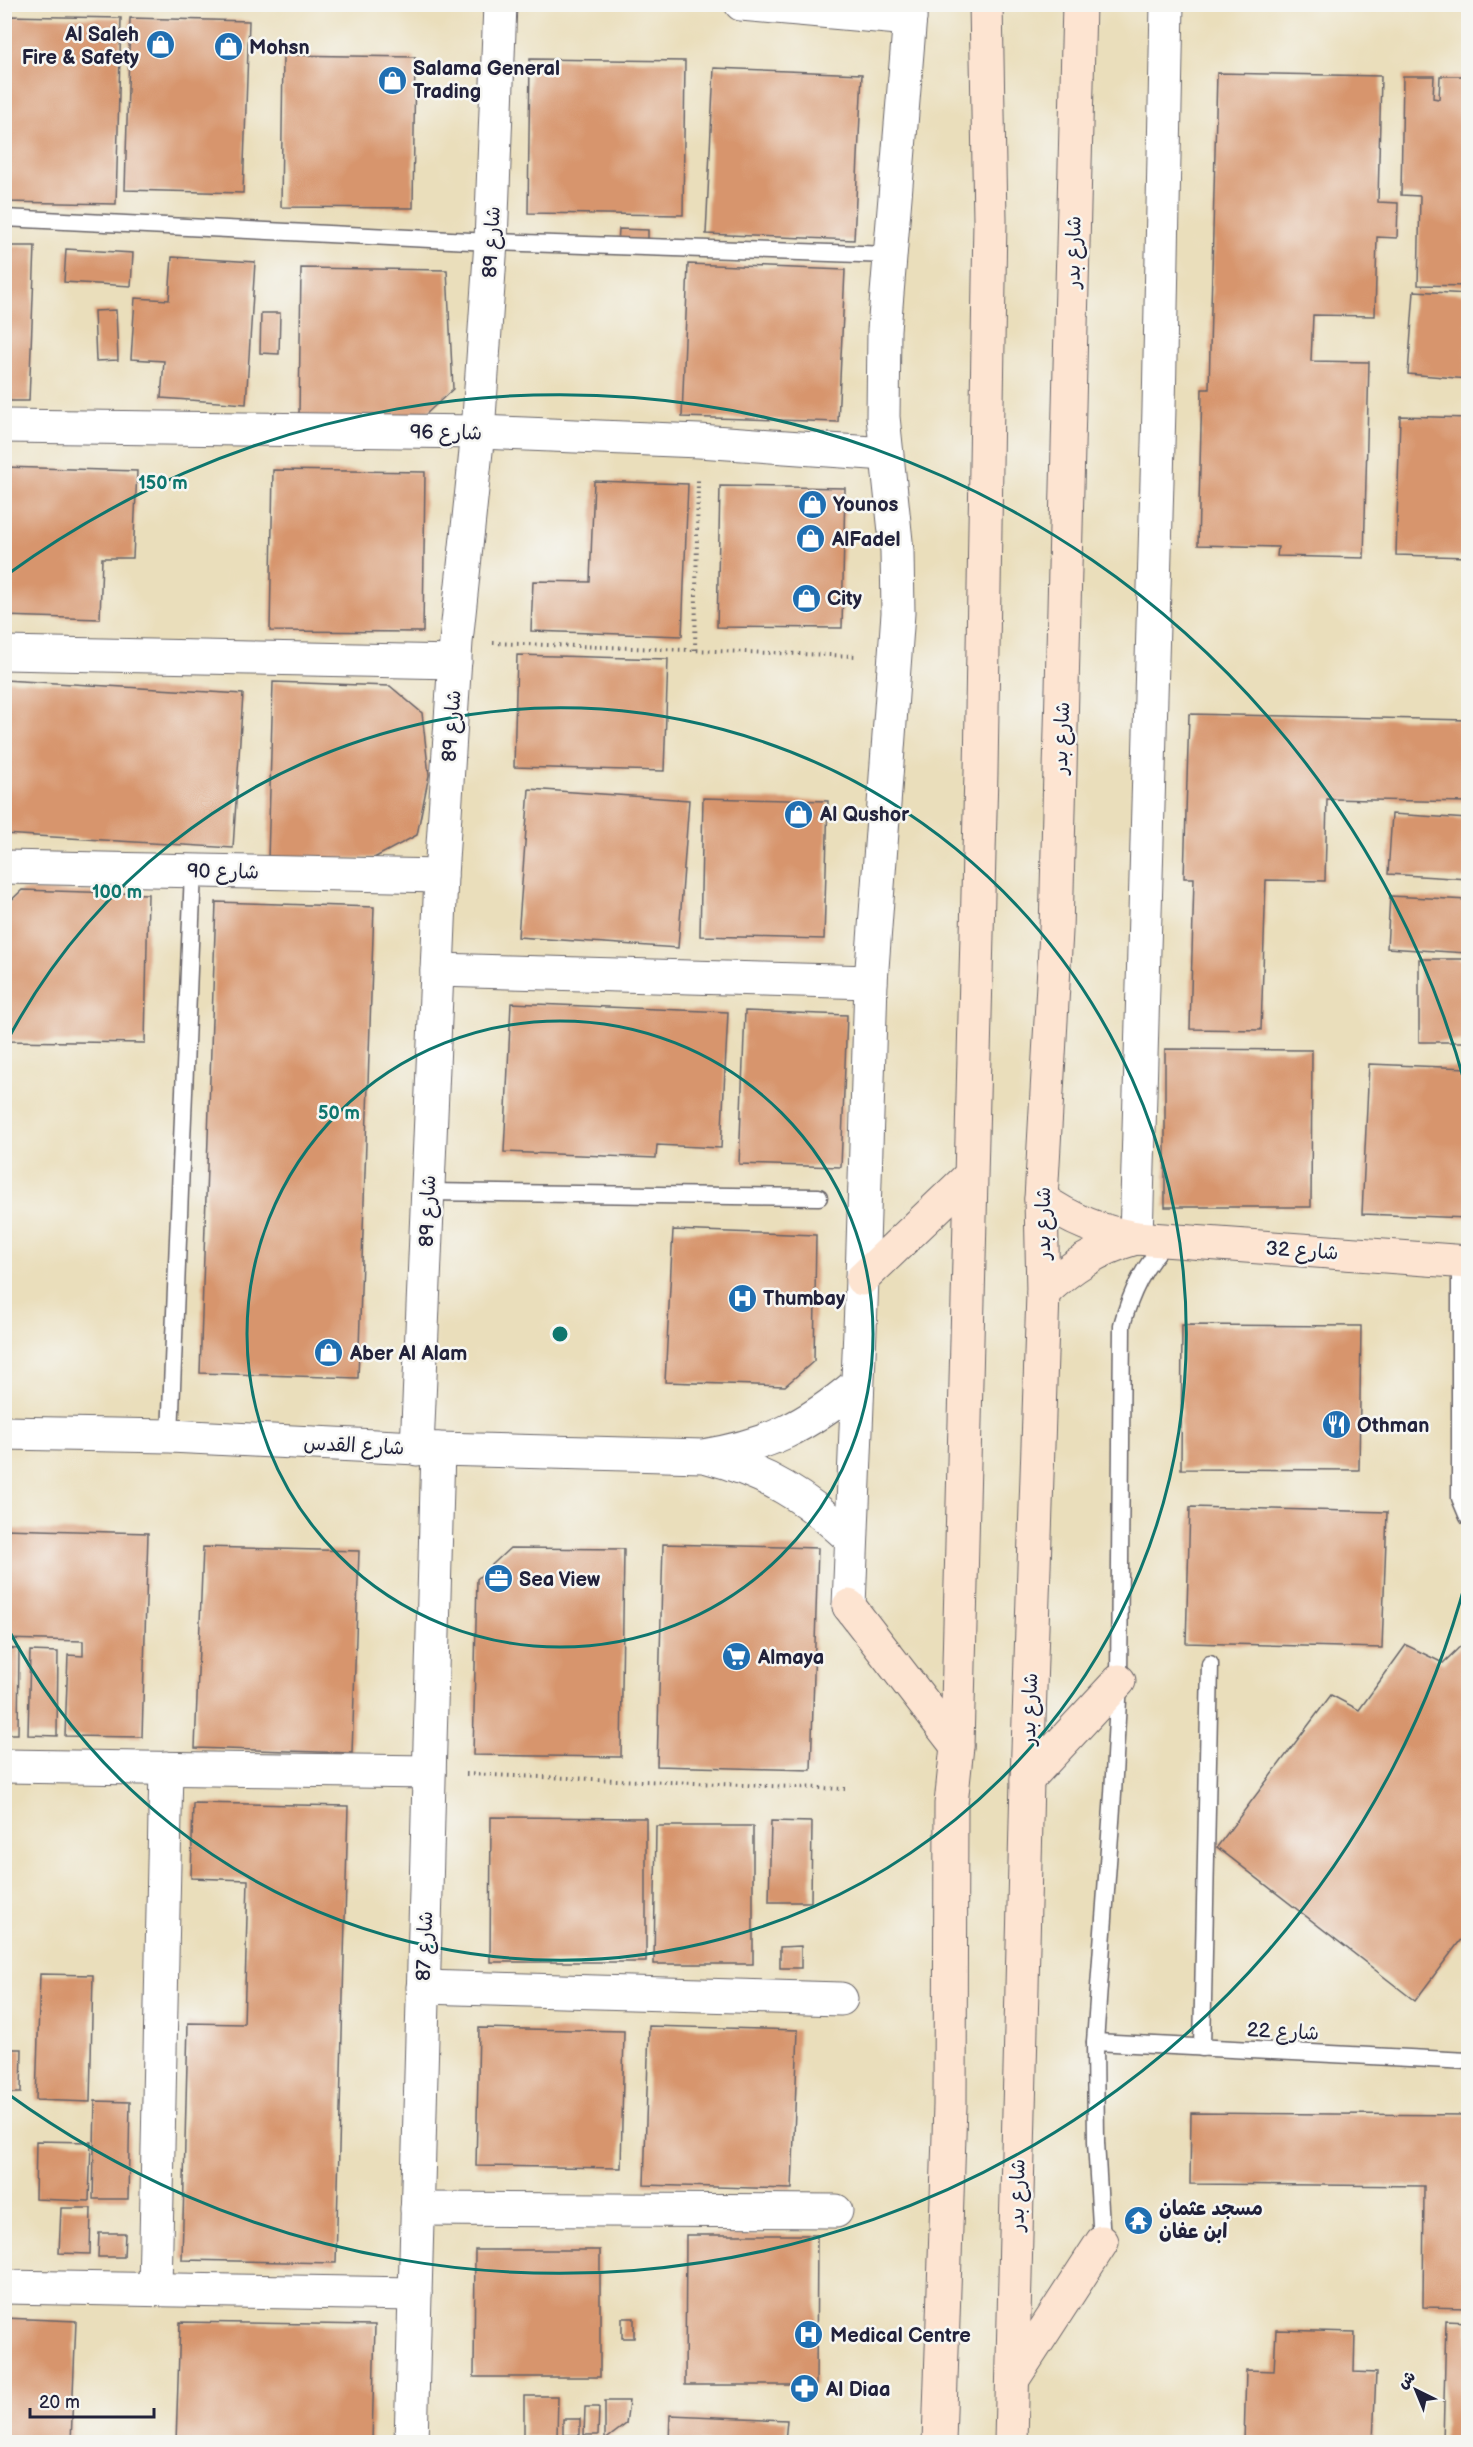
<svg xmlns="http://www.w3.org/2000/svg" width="1473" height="2447" viewBox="0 0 1473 2447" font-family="'Balsamiq Sans','Playpen Sans Arabic',sans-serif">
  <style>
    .building { fill: #d7956d }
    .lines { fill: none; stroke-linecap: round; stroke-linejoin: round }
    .lane-casing { stroke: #686468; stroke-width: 19 }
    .street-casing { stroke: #686468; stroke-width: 35 }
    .secondary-casing { stroke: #686468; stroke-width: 35 }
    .path { stroke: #686468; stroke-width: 4; stroke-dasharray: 1.5 4.5; stroke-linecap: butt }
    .lane { stroke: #fff; stroke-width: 16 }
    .street { stroke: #fff; stroke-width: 33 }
    .secondary { stroke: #fde4d1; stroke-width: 33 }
    .ring { fill: none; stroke: #0f766e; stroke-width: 3 }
    .labels { text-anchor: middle; stroke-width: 5; stroke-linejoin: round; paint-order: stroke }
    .poi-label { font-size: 20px; font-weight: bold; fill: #22223b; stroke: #f6f6f2; text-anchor: start }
    .street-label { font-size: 20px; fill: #22223b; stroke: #f6f6f2 }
    .centre { fill: #0f766e; stroke: #f6f6f2; stroke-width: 3 }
    .ring-label { font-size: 18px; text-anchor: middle; font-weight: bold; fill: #0f766e; stroke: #f6f6f2; stroke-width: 5; stroke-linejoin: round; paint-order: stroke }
  </style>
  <rect width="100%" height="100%" fill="#f6f6f2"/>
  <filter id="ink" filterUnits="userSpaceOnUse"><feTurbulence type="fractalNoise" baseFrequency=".0167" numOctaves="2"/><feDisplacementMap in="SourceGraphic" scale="12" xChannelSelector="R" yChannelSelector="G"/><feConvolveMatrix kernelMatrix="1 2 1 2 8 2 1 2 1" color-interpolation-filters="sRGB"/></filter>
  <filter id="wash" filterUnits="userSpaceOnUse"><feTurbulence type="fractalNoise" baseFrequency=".008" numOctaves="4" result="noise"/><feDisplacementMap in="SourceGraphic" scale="24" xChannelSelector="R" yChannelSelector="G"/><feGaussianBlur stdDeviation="1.35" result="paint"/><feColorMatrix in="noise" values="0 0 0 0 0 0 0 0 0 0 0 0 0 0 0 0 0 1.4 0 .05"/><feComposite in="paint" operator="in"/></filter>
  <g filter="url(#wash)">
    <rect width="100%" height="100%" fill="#eadebb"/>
    <g id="blocks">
      <g class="building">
        <path d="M 4,16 L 121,18 L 116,204 L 4,202 Z"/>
        <path d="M 130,18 L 249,21 L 243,193 L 125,190 Z"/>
        <path d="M 283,55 L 415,57 L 413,208 L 281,207 Z"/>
        <path d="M 530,59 L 685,61 L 683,215 L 528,213 Z"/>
        <path d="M 714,68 L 862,74 L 854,240 L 706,234 Z"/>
        <path d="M 1217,73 L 1381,76 L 1378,202 L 1398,203 L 1397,238 L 1377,237 L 1375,316 L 1313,315 L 1311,361 L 1369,362 L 1364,558 L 1277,556 L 1278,547 L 1198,545 L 1202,389 L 1209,389 Z"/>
        <path d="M 1403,76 L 1434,76 L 1433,98 L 1439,99 L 1440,76 L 1468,76 L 1468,286 L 1418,285 L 1420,196 L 1401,195 Z"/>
        <path d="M 619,229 L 648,230 L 648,244 L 618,243 Z"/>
        <path d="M 4,246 L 35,246 L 29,401 L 4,401 Z"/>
        <path d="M 66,249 L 133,253 L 131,286 L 64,282 Z"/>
        <path d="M 172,257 L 255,262 L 246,404 L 161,398 L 164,361 L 131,359 L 135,298 L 169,300 Z"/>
        <path d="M 688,264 L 845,270 L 838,422 L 682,417 Z"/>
        <path d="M 301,268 L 447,270 L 453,389 L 411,428 L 299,415 Z"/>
        <path d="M 1414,291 L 1468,294 L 1468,379 L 1408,374 Z"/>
        <path d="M 116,310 L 118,360 L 96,361 L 94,311 Z"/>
        <path d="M 261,313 L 280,313 L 279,354 L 260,353 Z"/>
        <path d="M 1400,416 L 1468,418 L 1468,557 L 1396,555 Z"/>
        <path d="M 4,467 L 137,471 L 133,558 L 102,558 L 100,619 L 4,616 Z"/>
        <path d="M 273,470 L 425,472 L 423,632 L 270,631 Z"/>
        <path d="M 594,481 L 688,484 L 682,636 L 531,631 L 533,581 L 590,582 Z"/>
        <path d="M 720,486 L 845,488 L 842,628 L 717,627 Z"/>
        <path d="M 517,655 L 668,659 L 664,771 L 514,767 Z"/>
        <path d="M 4,680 L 243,694 L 233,848 L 4,834 Z"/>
        <path d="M 273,682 L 390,686 L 422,713 L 429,775 L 417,835 L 374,858 L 268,860 Z"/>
        <path d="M 1189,714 L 1468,720 L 1468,802 L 1327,799 L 1325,881 L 1266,880 L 1261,1030 L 1190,1029 L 1194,878 L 1184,878 Z"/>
        <path d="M 529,789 L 689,800 L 678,948 L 518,937 Z"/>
        <path d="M 703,798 L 828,801 L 824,939 L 700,936 Z"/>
        <path d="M 1392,814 L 1468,819 L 1468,879 L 1388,874 Z"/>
        <path d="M 22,890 L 148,894 L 145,1043 L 4,1041 L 4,907 Z"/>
        <path d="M 1390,896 L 1468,900 L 1467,953 L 1387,948 Z"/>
        <path d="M 216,902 L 374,907 L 358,1378 L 200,1373 Z"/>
        <rect x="1419" y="959" width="49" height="83"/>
        <path d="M 511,1003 L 728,1012 L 721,1148 L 657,1145 L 656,1158 L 504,1152 Z"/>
        <path d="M 745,1011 L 847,1015 L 841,1167 L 739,1164 Z"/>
        <path d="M 1165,1049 L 1312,1050 L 1311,1207 L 1165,1207 Z"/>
        <path d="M 1369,1064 L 1468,1068 L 1468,1218 L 1362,1214 Z"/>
        <path d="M 673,1230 L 816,1235 L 814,1361 L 785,1386 L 665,1382 Z"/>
        <path d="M 1182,1325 L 1361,1326 L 1359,1470 L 1181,1469 Z"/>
        <path d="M 1190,1507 L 1387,1512 L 1382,1648 L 1186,1643 Z"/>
        <path d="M 4,1529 L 148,1533 L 142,1737 L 65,1736 L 68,1655 L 83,1656 L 83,1641 L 4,1639 Z"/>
        <path d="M 663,1544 L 818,1548 L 811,1770 L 657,1766 Z"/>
        <path d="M 203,1547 L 359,1551 L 352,1753 L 195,1748 Z"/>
        <path d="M 510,1548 L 624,1549 L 621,1757 L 473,1755 L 477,1579 Z"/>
        <path d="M 1468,1639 L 1468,1930 L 1415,2001 L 1217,1847 L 1331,1695 L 1359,1710 L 1406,1645 L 1443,1663 Z"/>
        <path d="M 4,1648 L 19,1649 L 18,1734 L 4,1734 Z"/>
        <path d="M 30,1651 L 58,1652 L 57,1736 L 28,1735 Z"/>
        <path d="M 193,1803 L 348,1806 L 336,2263 L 182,2260 L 188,2023 L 244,2024 L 248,1880 L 191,1878 Z"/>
        <path d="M 491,1817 L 646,1818 L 646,1962 L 490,1962 Z"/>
        <path d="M 771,1821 L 812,1822 L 811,1902 L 769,1902 Z"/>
        <path d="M 656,1826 L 753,1826 L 753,1964 L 654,1964 Z"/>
        <path d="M 801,1946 L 801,1968 L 780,1968 L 780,1947 Z"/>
        <path d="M 40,1974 L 93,1975 L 90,2102 L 36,2100 Z"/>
        <path d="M 649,2026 L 798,2030 L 792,2189 L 644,2185 Z"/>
        <path d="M 479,2028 L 624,2031 L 621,2168 L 476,2166 Z"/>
        <path d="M 4,2049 L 22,2049 L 21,2093 L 4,2093 Z"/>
        <path d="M 95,2101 L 130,2102 L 128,2199 L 93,2199 Z"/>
        <path d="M 1191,2113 L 1468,2115 L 1468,2308 L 1423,2307 L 1424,2186 L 1190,2184 Z"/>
        <path d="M 36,2141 L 91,2142 L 89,2201 L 35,2199 Z"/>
        <path d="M 61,2208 L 91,2208 L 90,2254 L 59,2253 Z"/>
        <path d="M 99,2233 L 125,2233 L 124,2257 L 98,2257 Z"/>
        <path d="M 686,2235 L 817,2235 L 816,2385 L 685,2385 Z"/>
        <path d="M 475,2250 L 600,2250 L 600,2377 L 474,2377 Z"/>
        <path d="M 4,2318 L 76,2321 L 71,2442 L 4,2442 Z"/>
        <rect x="622" y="2318" width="12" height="20"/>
        <path d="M 1446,2321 L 1468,2322 L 1468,2442 L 1443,2442 Z"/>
        <path d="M 180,2322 L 375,2325 L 372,2442 L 176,2442 Z"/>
        <path d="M 1276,2330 L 1355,2332 L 1354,2372 L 1376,2373 L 1373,2442 L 1244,2442 L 1246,2370 L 1274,2371 Z"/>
        <path d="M 524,2396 L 558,2396 L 557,2437 L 524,2437 Z"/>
        <path d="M 605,2401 L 629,2401 L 626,2424 L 605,2440 Z"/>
        <path d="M 585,2407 L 599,2407 L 598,2435 L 584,2435 Z"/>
        <path d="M 670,2415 L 787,2420 L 785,2442 L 669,2442 Z"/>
        <rect x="563" y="2419" width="17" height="16"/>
      </g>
    </g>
  </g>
  <g filter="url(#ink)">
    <use href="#blocks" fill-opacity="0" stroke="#686468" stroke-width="1.5"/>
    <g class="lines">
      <defs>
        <g id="lane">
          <path d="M 4,218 L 491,242 L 890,255"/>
          <path d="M 428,1192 L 819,1197"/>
          <path d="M 1460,1262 L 1460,1498 L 1468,1517"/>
          <path d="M 170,1436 L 193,871"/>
          <path d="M 1095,2042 L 1468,2061"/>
          <path d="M 1202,2048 L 1210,1664"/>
          <path d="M 1102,2242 L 1096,2142 L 1095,2042 L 1113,1794 L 1119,1681 L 1122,1325 C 1131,1292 1144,1266 1167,1241"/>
        </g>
        <g id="street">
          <path d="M 741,4 L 910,19"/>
          <path d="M 4,426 L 478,432 L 699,441 L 886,454"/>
          <path d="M 4,653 L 455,662"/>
          <path d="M 4,867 L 441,876"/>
          <path d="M 437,970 L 871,982"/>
          <path d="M 1136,1238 L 1159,408 L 1167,4"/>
          <path d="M 4,1433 L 170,1436 L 438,1449 L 703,1456 C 769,1445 806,1427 857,1384"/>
          <path d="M 417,1449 L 441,876 L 456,642 L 478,432 L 491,242 L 500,4"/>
          <path d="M 708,1457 C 766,1472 806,1497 850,1538"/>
          <path d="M 849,1606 L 862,1279 L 871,982 L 898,613 L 897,551 L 883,417 L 884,330 L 911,4"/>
          <path d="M 4,1766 L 429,1772"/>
          <path d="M 423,1987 L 841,1999"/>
          <path d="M 417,2209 L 836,2211"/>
          <path d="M 4,2287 L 415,2294"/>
          <path d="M 155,2289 L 166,1768"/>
          <path d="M 411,2442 L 438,1449"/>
        </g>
        <g id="secondary">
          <path d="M 1041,1199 C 1071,1220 1100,1232 1136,1238 L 1468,1262"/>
          <path d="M 862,1279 L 970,1176"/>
          <path d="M 1043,1293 C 1071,1266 1098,1249 1136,1238"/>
          <path d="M 849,1606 L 957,1746"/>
          <path d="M 1027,1780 L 1119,1681"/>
          <path d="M 1013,2379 L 1102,2242"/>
          <path d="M 939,2442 L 950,2105 L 951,1804 L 957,1746 L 981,772 L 990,220 L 986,4"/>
          <path d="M 1011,2442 L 1027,1780 L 1043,1293 L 1041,1199 L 1056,931 L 1079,4"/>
        </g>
      </defs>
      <use href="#lane" class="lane-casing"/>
      <use href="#street" class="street-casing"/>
      <use href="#secondary" class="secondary-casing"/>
      <g class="path">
        <path d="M 493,643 L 857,656"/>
        <path d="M 695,650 L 698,480"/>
        <path d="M 466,1774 L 845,1789"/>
      </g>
      <use href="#lane" class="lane"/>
      <use href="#street" class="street"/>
      <use href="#secondary" class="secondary"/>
    </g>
  </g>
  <g class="ring">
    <circle cx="560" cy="1334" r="313"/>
    <path d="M5 1045A626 626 0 1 1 5 1623"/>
    <path d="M1467 1577A939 939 0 0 1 8 2094M8 574A939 939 0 0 1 1467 1091"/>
  </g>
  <defs>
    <symbol id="shop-disc" viewBox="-11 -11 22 22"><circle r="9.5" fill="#1f6fb2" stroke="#f6f6f2"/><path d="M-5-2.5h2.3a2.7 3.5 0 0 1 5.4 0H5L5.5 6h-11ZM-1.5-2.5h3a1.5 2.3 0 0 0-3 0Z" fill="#fff"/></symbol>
    <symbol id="hospital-disc" viewBox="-11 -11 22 22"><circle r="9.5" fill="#1f6fb2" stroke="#f6f6f2"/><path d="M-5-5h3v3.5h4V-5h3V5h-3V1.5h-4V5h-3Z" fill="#fff"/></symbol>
    <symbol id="restaurant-disc" viewBox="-11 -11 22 22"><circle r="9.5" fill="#1f6fb2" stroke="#f6f6f2"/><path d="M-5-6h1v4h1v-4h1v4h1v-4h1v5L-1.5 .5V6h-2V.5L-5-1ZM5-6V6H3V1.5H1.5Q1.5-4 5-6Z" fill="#fff"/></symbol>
    <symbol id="office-disc" viewBox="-11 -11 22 22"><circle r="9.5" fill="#1f6fb2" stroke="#f6f6f2"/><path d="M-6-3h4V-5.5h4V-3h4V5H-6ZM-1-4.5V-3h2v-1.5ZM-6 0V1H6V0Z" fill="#fff"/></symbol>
    <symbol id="supermarket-disc" viewBox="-11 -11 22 22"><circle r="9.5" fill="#1f6fb2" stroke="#f6f6f2"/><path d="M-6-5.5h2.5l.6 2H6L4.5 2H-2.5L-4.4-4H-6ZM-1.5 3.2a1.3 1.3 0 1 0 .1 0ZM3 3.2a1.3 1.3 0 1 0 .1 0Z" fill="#fff"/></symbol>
    <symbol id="temple-disc" viewBox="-11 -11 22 22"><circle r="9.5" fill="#1f6fb2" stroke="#f6f6f2"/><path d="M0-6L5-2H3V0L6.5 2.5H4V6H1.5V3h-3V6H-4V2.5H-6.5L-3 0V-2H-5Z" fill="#fff"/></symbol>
    <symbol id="pharmacy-disc" viewBox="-11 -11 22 22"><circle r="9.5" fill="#1f6fb2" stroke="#f6f6f2"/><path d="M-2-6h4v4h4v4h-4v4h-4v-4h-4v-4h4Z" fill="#fff"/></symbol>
  </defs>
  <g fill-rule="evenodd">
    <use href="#shop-disc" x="144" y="28" width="33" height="33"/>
    <use href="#shop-disc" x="212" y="30" width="33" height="33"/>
    <use href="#shop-disc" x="376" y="64" width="33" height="33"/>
    <use href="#shop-disc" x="796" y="488" width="33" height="33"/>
    <use href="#shop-disc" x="794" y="522" width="33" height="33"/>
    <use href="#shop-disc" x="790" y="582" width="33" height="33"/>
    <use href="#shop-disc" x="782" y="798" width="33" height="33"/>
    <use href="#hospital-disc" x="726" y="1282" width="33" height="33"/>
    <use href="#shop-disc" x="312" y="1336" width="33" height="33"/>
    <use href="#restaurant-disc" x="1320" y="1408" width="33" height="33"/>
    <use href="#office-disc" x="482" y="1562" width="33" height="33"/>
    <use href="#supermarket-disc" x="720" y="1640" width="33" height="33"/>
    <use href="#temple-disc" x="1122" y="2204" width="33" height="33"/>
    <use href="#hospital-disc" x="792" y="2318" width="33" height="33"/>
    <use href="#pharmacy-disc" x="788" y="2372" width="33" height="33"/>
  </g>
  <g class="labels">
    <g class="poi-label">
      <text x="139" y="41" text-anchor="end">Al Saleh<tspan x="139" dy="23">Fire &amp; Safety</tspan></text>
      <text x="249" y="54">Mohsn</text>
      <text x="413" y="75">Salama General<tspan x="413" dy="23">Trading</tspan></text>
      <text x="833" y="511">Younos</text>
      <text x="832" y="546">AlFadel</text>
      <text x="827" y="605">City</text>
      <text x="820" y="821">Al Qushor</text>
      <text x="763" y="1305">Thumbay</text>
      <text x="350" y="1360">Aber Al Alam</text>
      <text x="1357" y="1432">Othman</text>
      <text x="519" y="1586">Sea View</text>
      <text x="758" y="1664">Almaya</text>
      <text x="1159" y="2215">مسجد عثمان<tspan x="1159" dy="23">ابن عفان</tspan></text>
      <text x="830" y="2342">Medical Centre</text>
      <text x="826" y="2396">Al Diaa</text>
    </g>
    <g class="street-label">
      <text transform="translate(491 242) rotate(-87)" y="7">شارع 89</text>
      <text transform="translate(1073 252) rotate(-89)" y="7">شارع بدر</text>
      <text transform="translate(446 432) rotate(1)" y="7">شارع 96</text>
      <text transform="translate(451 726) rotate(-86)" y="7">شارع 89</text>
      <text transform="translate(1061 738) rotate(-88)" y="7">شارع بدر</text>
      <text transform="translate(223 871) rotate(1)" y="7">شارع 90</text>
      <text transform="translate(427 1211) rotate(-88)" y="7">شارع 89</text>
      <text transform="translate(1043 1223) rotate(-90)" y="7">شارع بدر</text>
      <text transform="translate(1302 1250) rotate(4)" y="7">شارع 32</text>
      <text transform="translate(354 1445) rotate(3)" y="7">شارع القدس</text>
      <text transform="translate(1029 1709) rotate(-88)" y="7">شارع بدر</text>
      <text transform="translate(424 1946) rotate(-88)" y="7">شارع 87</text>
      <text transform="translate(1283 2031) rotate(3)" y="7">شارع 22</text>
      <text transform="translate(1017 2195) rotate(-89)" y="7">شارع بدر</text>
    </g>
  </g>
  <circle cx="560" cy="1334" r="9" class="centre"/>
  <g class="ring-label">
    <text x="163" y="489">150 m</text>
    <text x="117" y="898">100 m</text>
    <text x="339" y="1119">50 m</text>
  </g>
  <rect width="1473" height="2447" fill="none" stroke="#f6f6f2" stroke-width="24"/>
  <g transform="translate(1416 2390) rotate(317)" stroke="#f6f6f2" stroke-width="4.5" paint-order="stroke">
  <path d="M0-4.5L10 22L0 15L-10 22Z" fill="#22223b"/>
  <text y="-9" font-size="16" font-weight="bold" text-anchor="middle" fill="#22223b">ش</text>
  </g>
  <path d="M30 2408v9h124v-9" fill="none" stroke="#22223b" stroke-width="3"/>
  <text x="39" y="2408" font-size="18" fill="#22223b" stroke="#f6f6f2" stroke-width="4.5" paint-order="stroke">20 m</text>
</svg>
